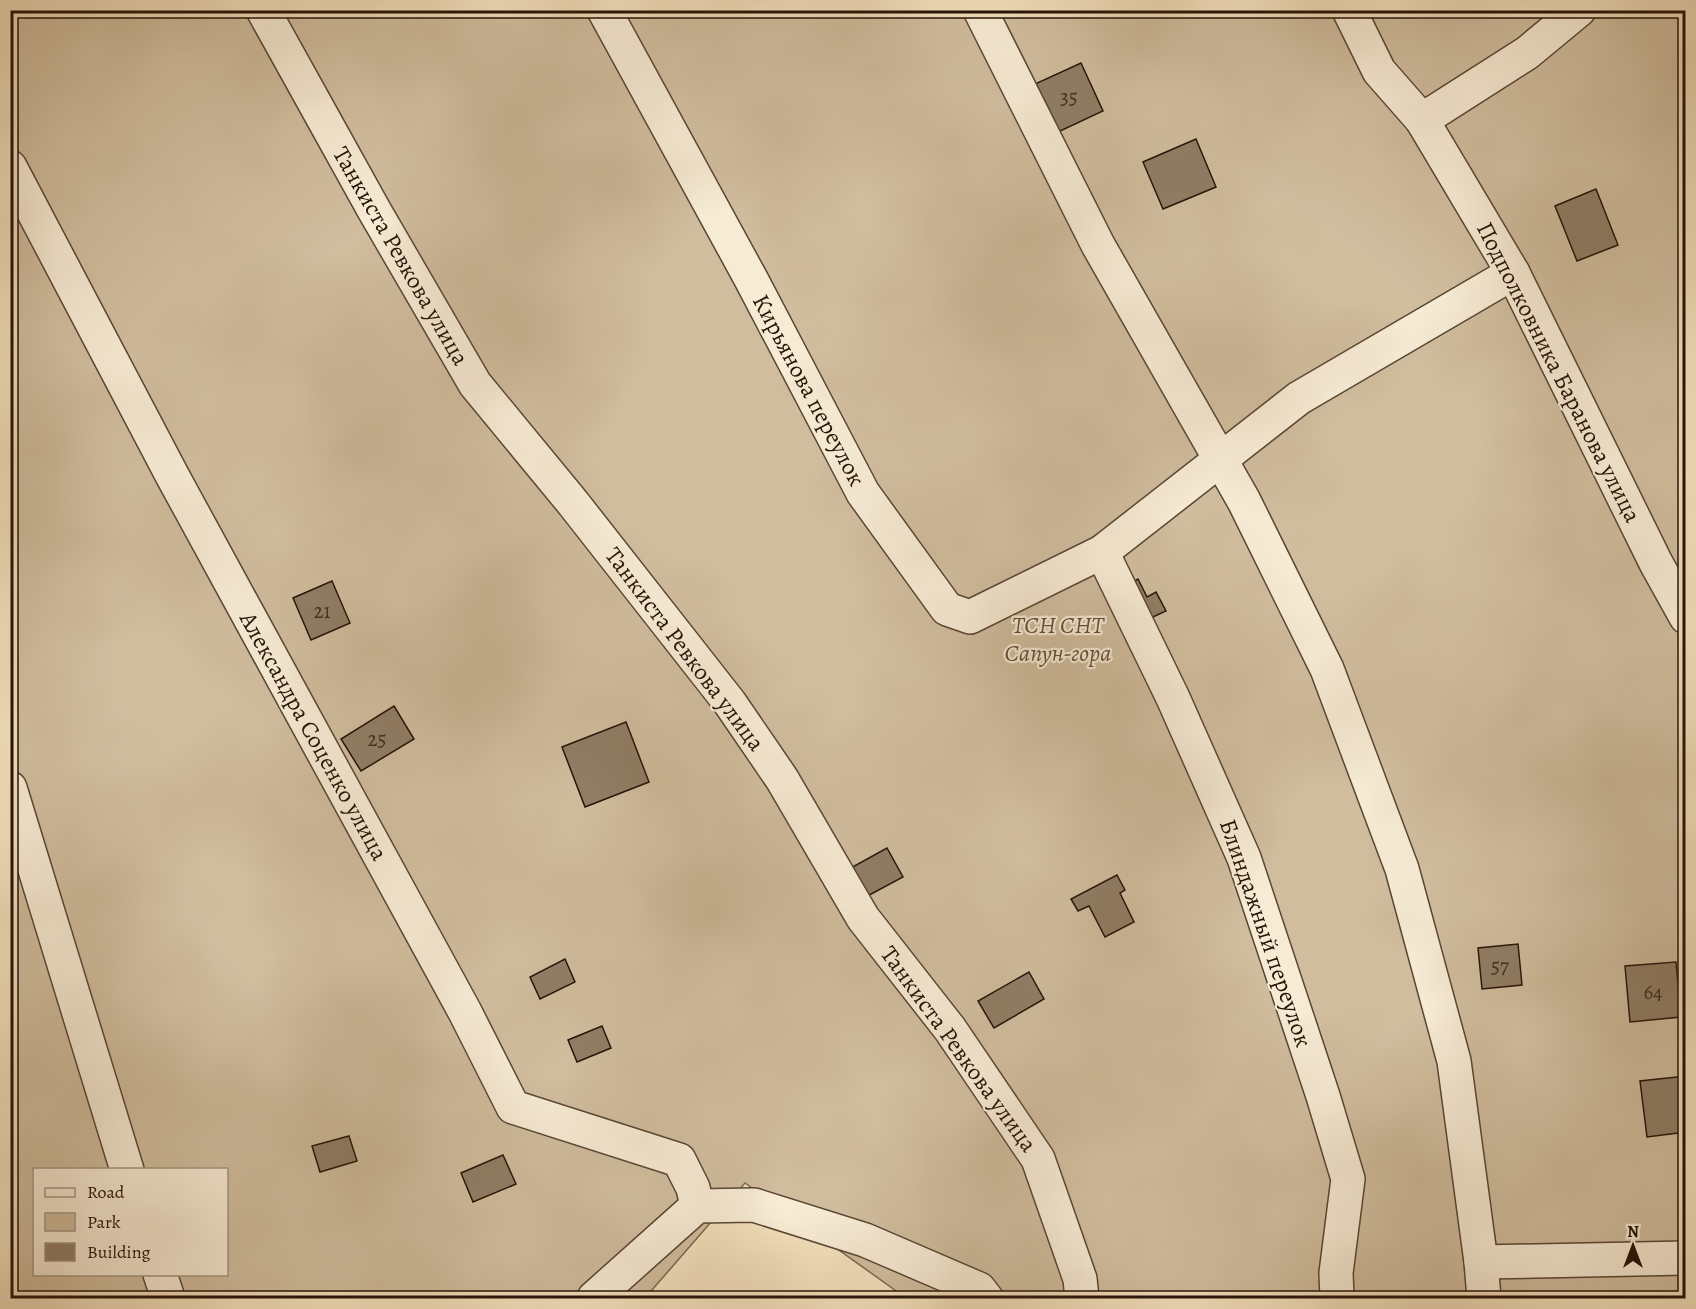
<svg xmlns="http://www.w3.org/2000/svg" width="1696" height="1309" viewBox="0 0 1696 1309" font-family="Alegreya,serif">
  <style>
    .green { fill: #d0bd9e; stroke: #7a6853; stroke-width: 1.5; fill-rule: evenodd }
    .building { fill: #907e66; stroke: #251308; stroke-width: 1.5 }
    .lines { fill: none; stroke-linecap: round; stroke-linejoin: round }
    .minor-casing { stroke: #584635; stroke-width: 36 }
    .minor { stroke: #f7ebd4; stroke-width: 33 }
    .labels { text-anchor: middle; stroke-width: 4.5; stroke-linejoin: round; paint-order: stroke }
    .number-label { font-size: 21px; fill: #402e20 }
    .street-label { font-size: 24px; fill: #251308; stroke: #f7ebd4 }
    .park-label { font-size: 24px; font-style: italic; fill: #614e3c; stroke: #f7ebd4 }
  </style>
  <rect width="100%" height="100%" fill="#f3e0bd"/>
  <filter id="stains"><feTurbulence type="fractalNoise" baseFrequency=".00333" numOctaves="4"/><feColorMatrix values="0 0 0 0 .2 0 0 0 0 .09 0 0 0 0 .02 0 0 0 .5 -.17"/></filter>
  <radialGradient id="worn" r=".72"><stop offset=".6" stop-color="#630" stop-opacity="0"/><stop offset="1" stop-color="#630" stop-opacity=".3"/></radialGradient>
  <path class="green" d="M 10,11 L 1685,11 L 1685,1298 L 906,1298 L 745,1183 L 645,1298 L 11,1298 ZM 34,1170 L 226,1170 L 226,1274 L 34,1274 Z"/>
  <g class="building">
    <path d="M 1081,63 L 1103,111 L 1058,132 L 1035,84 Z"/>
    <path d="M 1196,139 L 1216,187 L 1163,209 L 1143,162 Z"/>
    <path d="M 1596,189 L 1618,245 L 1577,261 L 1555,206 Z"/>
    <path d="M 1138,579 L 1147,597 L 1156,592 L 1166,611 L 1140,623 L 1123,587 Z"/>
    <path d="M 332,581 L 350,623 L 311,640 L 293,598 Z"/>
    <path d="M 394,706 L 414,739 L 361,771 L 341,739 Z"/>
    <path d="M 626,722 L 649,782 L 585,807 L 562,747 Z"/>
    <path d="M 887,848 L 903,877 L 862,899 L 847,870 Z"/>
    <path d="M 1117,875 L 1125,890 L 1120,893 L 1134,922 L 1105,937 L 1089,906 L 1078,911 L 1071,899 Z"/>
    <path d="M 1518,944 L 1522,985 L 1482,989 L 1478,948 Z"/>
    <path d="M 565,959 L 575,982 L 540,999 L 530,977 Z"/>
    <path d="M 1676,962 L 1681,1017 L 1630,1022 L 1625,966 Z"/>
    <path d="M 1029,972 L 1044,999 L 994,1028 L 978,1001 Z"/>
    <path d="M 602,1026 L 611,1048 L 577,1062 L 568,1040 Z"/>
    <path d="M 1686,1076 L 1686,1132 L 1647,1137 L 1640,1081 Z"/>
    <path d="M 349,1136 L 357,1161 L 320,1172 L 312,1146 Z"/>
    <path d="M 503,1155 L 516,1184 L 473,1202 L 461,1173 Z"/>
  </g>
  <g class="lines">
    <defs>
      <g id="minor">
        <path d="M 263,10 L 374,210 L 475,384 L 573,503 L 730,703 L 782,779 L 863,918 L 950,1029 L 1038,1159 L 1080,1279 L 1082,1298"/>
        <path d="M 604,10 L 751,279 L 863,493 L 947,609 L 970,617 L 1102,552 L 1299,398 L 1513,273"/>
        <path d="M 980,10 L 1098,245 L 1244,501 L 1327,669 L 1402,869 L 1454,1061 L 1481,1262 L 1686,1258"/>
        <path d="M 1349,10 L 1379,71 L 1422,120 L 1513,273 L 1656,563 L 1686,617"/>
        <path d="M 1422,120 L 1527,53 L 1579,10"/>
        <path d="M 10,167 L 173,477 L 465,1012 L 513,1107 L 679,1160 L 693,1188 L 697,1206"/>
        <path d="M 1102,552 L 1173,698 L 1244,858 L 1323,1096 L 1348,1179 L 1336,1273 L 1337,1298"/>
        <path d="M 10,788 L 127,1170"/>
        <path d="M 1481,1262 L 1484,1298"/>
        <path d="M 160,1274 L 168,1298"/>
        <path d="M 594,1298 L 697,1206 L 754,1205 L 865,1240 L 979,1289 L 986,1298"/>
      </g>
    </defs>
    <use href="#minor" class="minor-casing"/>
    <use href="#minor" class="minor"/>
  </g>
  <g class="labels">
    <g class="number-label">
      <text x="1069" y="104">35</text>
      <text x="322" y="618">21</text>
      <text x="377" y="746">25</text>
      <text x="1500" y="973">57</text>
      <text x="1653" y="999">64</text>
    </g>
    <g class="street-label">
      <text transform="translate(401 256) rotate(60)" y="8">Танкиста Ревкова улица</text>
      <text transform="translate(1559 372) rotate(63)" y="8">Подполковника Баранова улица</text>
      <text transform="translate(809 390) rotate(62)" y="8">Кирьянова переулок</text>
      <text transform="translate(685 649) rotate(53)" y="8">Танкиста Ревкова улица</text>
      <text transform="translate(314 736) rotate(61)" y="8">Александра Соценко улица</text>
      <text transform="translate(1266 933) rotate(71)" y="8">Блиндажный переулок</text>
      <text transform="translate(959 1049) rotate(54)" y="8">Танкиста Ревкова улица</text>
    </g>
    <g class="park-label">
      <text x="1058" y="633">ТСН СНТ<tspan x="1058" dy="28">Сапун-гора</tspan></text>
    </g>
  </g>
  <rect width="1696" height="1309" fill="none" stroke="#f3e0bd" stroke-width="36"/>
  <rect x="12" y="12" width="1672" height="1285" fill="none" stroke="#251308" stroke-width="3"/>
  <rect x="18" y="18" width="1660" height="1273" fill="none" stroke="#251308" stroke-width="1.5"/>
  <rect x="33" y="1168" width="195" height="108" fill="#f7ebd4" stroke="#a39582" stroke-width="1.5"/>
  <rect x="45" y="1188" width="30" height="9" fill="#f7ebd4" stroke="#a39582" stroke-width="1.5"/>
  <text x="87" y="1198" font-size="18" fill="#251308">Road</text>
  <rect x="45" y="1213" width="30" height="18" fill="#d0bd9e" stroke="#a39582" stroke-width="1.5"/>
  <text x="87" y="1228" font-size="18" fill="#251308">Park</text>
  <rect x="45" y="1243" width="30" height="18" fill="#907e66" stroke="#a39582" stroke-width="1.5"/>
  <text x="87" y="1258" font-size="18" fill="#251308">Building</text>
  <g transform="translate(1633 1246)" stroke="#f7ebd4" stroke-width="4.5" paint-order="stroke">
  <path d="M0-4.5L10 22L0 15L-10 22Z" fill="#251308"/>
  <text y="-9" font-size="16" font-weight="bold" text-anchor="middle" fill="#251308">N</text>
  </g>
  <rect width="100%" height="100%" filter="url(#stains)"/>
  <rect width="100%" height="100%" fill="url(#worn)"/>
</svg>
